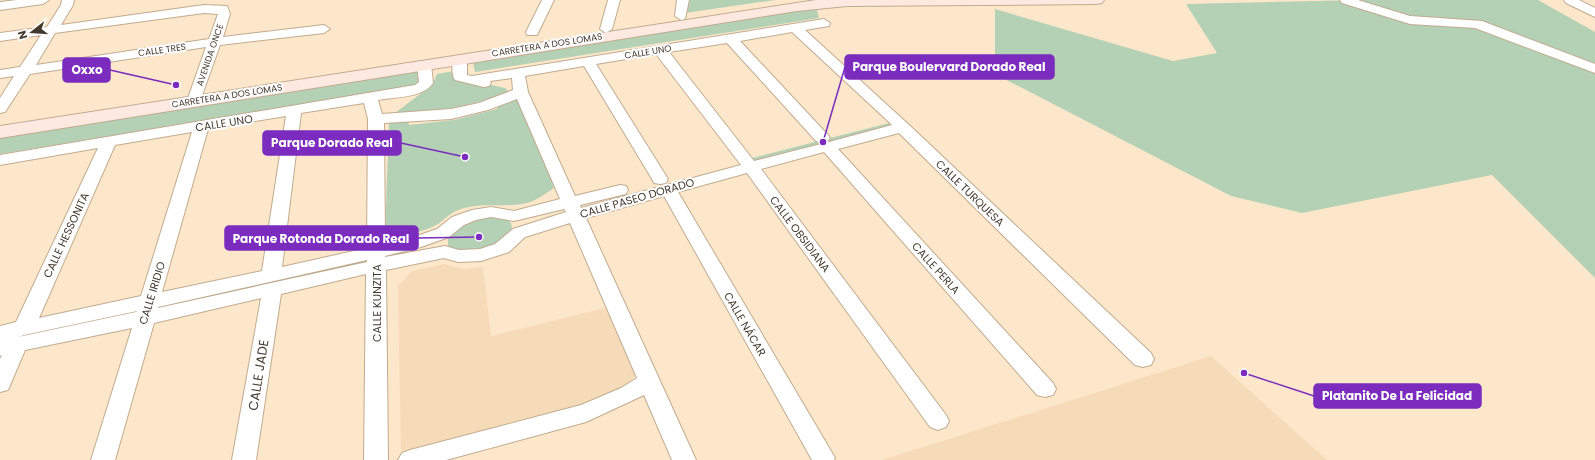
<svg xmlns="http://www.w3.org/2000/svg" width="1595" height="460" viewBox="0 0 1595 460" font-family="Poppins,sans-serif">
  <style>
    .built { fill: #f6dbb8 }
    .green { fill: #b4d0b5 }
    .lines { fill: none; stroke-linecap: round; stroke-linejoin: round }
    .street-casing { stroke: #c1ab90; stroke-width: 2 }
    .secondary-casing { stroke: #c1ab90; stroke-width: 2 }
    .street { fill: #fff; fill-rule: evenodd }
    .secondary { fill: #fee9e1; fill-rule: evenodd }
    .labels { text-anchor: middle; stroke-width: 4; stroke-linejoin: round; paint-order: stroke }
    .far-street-label { font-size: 9px; fill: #433a2e; stroke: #fff }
    .street-label { font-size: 11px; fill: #433a2e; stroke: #fff }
    .near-street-label { font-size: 13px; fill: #433a2e; stroke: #fff }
    .leader { fill: none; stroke: #7b2cbf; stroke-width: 1.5 }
    .callout-dot { fill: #7b2cbf; stroke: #fff; stroke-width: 1.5 }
    .callout { fill: #7b2cbf; stroke: #7b2cbf; stroke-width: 1.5 }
    .callout-label { font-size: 12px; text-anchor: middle; font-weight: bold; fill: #fff }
  </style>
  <rect width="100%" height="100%" fill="#fde7ca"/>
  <g class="built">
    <path d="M 444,264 L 463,269 L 483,267 L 491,336 L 609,307 L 637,371 L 630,384 L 618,393 L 583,406 L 401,451 L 398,286 L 412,271 Z"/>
    <path d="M 1211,356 L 1327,460 L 882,460 Z"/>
  </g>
  <g class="green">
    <path d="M 688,0 L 775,0 L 685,13 Z"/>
    <path d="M 1360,0 L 1538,0 L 1595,32 L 1595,278 L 1492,175 L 1302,213 L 1231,196 L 995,74 L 995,9 L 1173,61 L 1217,53 L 1186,4 Z"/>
    <path d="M 816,6 L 819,18 L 475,72 L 473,62 Z"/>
    <path d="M 420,71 L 421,82 L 415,86 L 0,154 L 0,135 L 162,108 Z"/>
    <path d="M 454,71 L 460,78 L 505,88 L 509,92 C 472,106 435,113 395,113 L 432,85 L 437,74 Z"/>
    <path d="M 520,97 L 554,188 C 546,193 536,201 527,203 C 505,208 482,202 461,209 C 451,212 446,218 438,224 C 424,233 401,235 385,236 L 389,121 L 408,119 L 409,125 L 454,120 L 497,109 L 502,101 Z"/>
    <path d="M 893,122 L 898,126 L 753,163 L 748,159 Z"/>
    <path d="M 479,218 L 506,218 L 511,223 L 513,235 C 489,249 476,253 448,250 L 448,229 Z"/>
  </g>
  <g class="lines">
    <defs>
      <g id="street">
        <path d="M 17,0 L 49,0 L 43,4 L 0,10 L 0,2 Z"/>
        <path d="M 62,0 L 74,0 L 73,5 L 61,25 L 204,5 L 227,6 L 230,14 L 223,37 L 324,25 L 330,29 L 324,33 L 220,45 L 199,104 L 189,104 L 187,101 L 206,47 L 30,74 L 5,112 L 0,113 L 0,98 L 14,76 L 0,78 L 0,70 L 20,67 L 41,35 L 0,41 L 0,33 L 47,27 L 61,5 ZM 204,13 L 218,14 L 209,39 L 36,65 L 55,33 Z"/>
        <path d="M 542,0 L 554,0 L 537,35 L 527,35 L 526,32 Z"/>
        <path d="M 608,0 L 620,0 L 612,29 L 606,33 L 600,29 Z"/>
        <path d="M 677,0 L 689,0 L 685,19 L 681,20 L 675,16 Z"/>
        <path d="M 1340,0 L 1358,0 L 1410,16 L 1482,21 L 1595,64 L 1595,73 L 1475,28 L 1410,24 L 1342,3 Z"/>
        <path d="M 1564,0 L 1579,0 L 1595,8 L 1595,17 L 1566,3 Z"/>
        <path d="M 824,19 L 830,23 L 829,26 L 805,30 L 908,124 L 1151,353 L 1154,359 L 1151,365 L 1143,367 L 1135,365 L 899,133 L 838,149 L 1053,383 L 1056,389 L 1053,395 L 1045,397 L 1037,395 L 824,152 L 761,169 L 946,415 L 949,421 L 946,427 L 938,430 L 930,427 L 747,173 L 678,192 L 831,451 L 835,458 L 834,460 L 812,460 L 664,196 L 586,218 L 696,460 L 672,460 L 644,395 L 586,422 L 446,460 L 398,460 L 402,453 L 410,450 L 581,405 L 621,388 L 637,378 L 570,223 L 525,237 L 509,252 L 481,261 L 458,262 L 444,258 L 386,270 L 388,460 L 364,460 L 366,274 L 281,294 L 256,460 L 232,460 L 261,298 L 154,323 L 115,460 L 91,460 L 132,328 L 25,350 L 8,390 L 0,392 L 0,359 L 2,355 L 0,356 L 0,326 L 16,322 L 98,148 L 0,165 L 0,155 L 415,85 L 419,82 L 417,64 L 419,61 L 429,61 L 431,64 L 433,83 C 423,98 395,97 378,100 L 382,114 L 451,109 L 479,103 L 513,90 L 512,78 L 490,81 L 491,83 L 489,86 L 484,87 L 455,80 C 451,75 452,61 455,56 L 465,56 L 467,59 L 467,75 L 472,76 ZM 792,32 L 889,122 L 892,125 L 829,142 L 827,141 L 830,138 L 828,135 L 740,41 ZM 727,43 L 816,141 L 822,143 L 821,144 L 754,161 L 669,52 ZM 656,54 L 741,165 L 581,208 L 580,205 L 626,194 L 628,190 L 626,186 L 620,185 L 575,196 L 528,92 L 525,76 L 584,66 L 652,179 L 654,183 L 660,184 L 666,183 L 668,179 L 596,64 ZM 517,99 L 560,199 L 514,211 L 491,207 L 472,210 L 452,217 L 437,229 L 411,238 L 385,244 L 384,123 L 451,119 L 488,110 ZM 364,103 L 368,119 L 367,248 L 282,267 L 301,113 ZM 286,116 L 262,271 L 162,292 L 208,129 ZM 192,132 L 141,296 L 39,318 L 115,145 ZM 564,209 L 566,212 L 513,229 L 495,244 L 480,249 L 459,250 L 445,246 L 385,257 L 385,256 L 421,247 L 449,237 L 464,225 L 476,220 L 491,217 L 514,221 ZM 367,260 L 367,262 L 158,308 L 158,307 ZM 137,311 L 136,312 L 18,337 L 24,335 Z"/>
      </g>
      <path id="secondary" d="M 816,0 L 1104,0 L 1102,3 L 1097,4 L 847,6 L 797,11 L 0,138 L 0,126 Z"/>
    </defs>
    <use href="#street" class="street-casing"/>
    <use href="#secondary" class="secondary-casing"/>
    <use href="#street" class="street"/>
    <use href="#secondary" class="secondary"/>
  </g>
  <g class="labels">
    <g class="far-street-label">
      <text transform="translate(547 45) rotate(-9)" y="3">CARRETERA A DOS LOMAS</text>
      <text transform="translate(162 50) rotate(-8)" y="3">CALLE TRES</text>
      <text transform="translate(648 52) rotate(-9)" y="3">CALLE UNO</text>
      <text transform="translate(210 55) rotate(-71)" y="3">AVENIDA ONCE</text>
      <text transform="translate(227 96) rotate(-9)" y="3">CARRETERA A DOS LOMAS</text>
    </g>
    <g class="street-label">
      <text transform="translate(224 123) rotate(-9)" y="4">CALLE UNO</text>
      <text transform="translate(970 193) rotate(44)" y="4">CALLE TURQUESA</text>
      <text transform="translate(637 198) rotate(-16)" y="4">CALLE PASEO DORADO</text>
      <text transform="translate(800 234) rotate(53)" y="4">CALLE OBSIDIANA</text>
      <text transform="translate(66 235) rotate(-65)" y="4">CALLE HESSONITA</text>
      <text transform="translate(936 268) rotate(48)" y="4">CALLE PERLA</text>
      <text transform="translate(152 293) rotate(-73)" y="4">CALLE IRIDIO</text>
      <text transform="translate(377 303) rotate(-90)" y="4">CALLE KUNZITA</text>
      <text transform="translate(745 324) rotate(60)" y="4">CALLE NÁCAR</text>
    </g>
    <g class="near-street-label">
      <text transform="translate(258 375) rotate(-81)" y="5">CALLE JADE</text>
    </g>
  </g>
  <path class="leader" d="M823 142L845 67M176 85L110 70M465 157L401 143M479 237L418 238M1244 373L1314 396"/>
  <g class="callout-dot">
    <circle cx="823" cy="142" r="4"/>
    <circle cx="176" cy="85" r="4"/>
    <circle cx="465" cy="157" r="4"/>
    <circle cx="479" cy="237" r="4"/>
    <circle cx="1244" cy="373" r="4"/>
  </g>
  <g class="callout">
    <rect x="845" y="55" width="209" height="24" rx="4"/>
    <rect x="63" y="58" width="47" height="24" rx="4"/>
    <rect x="263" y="131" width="138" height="24" rx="4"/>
    <rect x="225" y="226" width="193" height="24" rx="4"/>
    <rect x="1314" y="384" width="167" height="24" rx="4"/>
  </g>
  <g class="callout-label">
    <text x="949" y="71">Parque Boulervard Dorado Real</text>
    <text x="87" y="74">Oxxo</text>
    <text x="332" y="147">Parque Dorado Real</text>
    <text x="321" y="243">Parque Rotonda Dorado Real</text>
    <text x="1397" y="400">Platanito De La Felicidad</text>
  </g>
  <g transform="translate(32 32) rotate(253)" stroke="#ffffff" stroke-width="3" paint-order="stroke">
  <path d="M0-3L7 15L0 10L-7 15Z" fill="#433a2e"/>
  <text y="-6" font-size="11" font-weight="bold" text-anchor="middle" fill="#433a2e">N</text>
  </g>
</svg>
